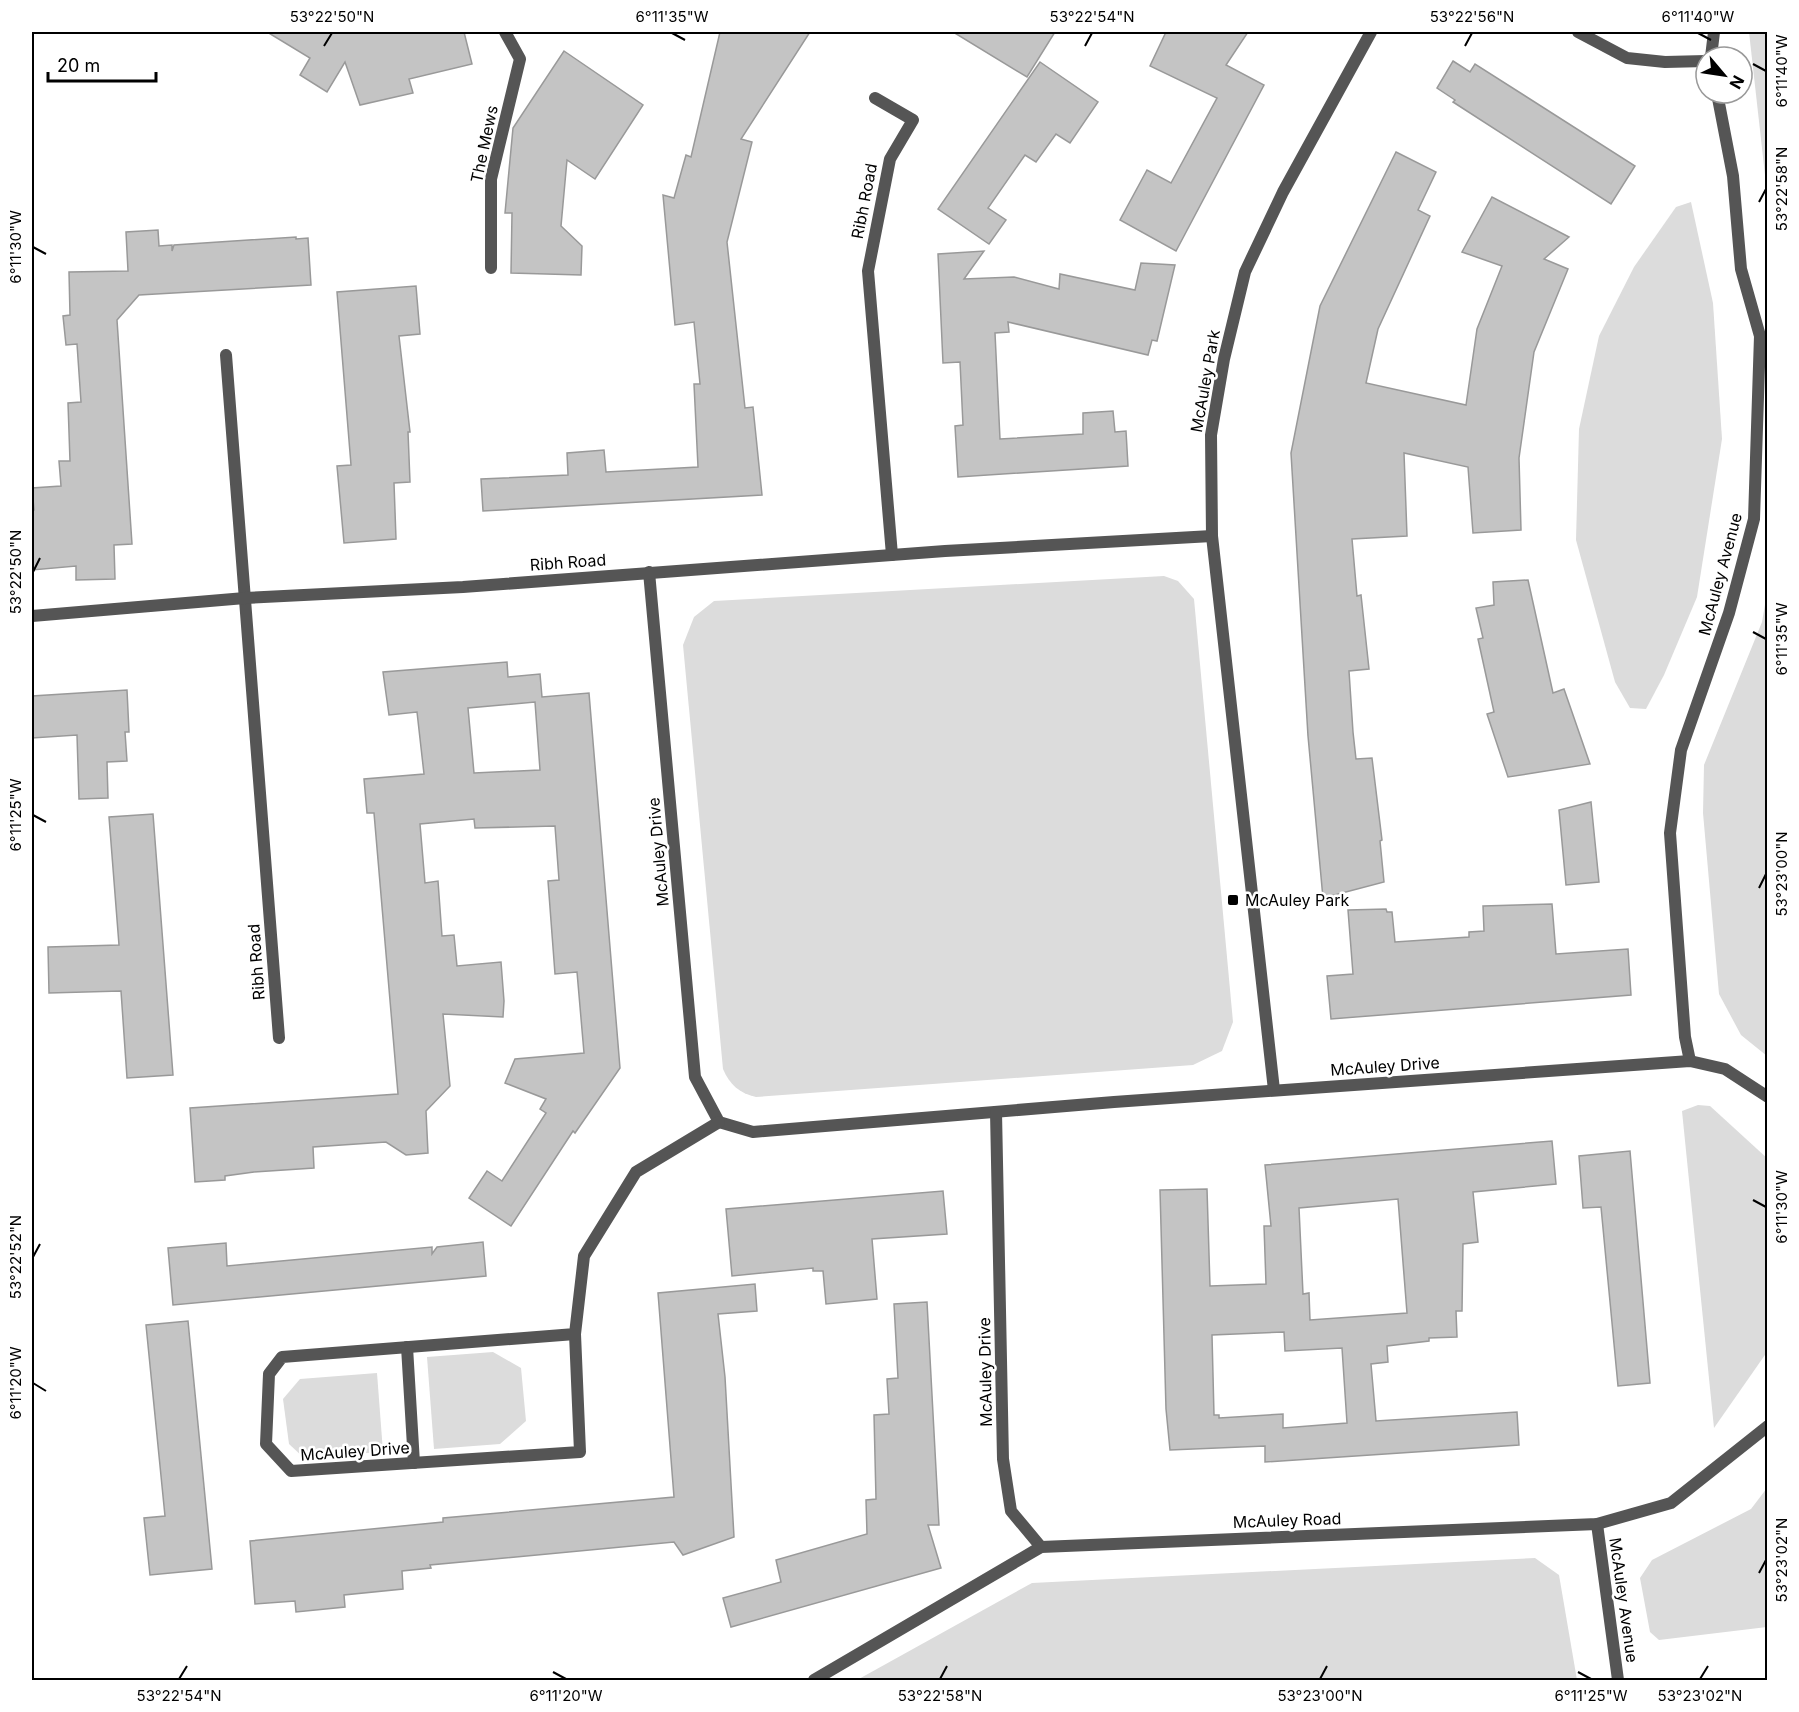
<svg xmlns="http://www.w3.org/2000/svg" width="1799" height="1712" viewBox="0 0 1799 1712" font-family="Inter,sans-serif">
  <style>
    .green { fill: #dcdcdc }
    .building { fill: #c4c4c4; stroke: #999; stroke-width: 1.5; fill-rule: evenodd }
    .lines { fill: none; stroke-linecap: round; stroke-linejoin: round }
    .street { stroke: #555; stroke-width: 12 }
    .ticks { fill: none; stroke: #000; stroke-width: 2 }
    .poi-dot { fill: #000; stroke: #fff; stroke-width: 2 }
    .labels { text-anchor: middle; stroke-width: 5; stroke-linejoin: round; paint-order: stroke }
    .street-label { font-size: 16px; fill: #000; stroke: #fff }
    .poi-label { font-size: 16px; fill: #000; stroke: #fff; text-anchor: start }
    .neatline { fill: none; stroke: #000; stroke-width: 2 }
    .ticks-label { font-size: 15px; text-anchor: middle; fill: #000 }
  </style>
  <rect width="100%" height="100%" fill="#fff"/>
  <g class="green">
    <path d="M 1749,32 L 1767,32 L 1767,186 L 1765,175 Z"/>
    <path d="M 1691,202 L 1713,303 L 1722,439 L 1697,597 L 1664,675 L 1646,709 L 1630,708 L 1615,682 L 1576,540 L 1579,429 L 1599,336 L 1634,267 L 1676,207 Z"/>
    <path d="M 1164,576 L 1178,581 L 1194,599 L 1233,1022 L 1222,1051 L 1193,1065 L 756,1097 C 739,1093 730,1085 723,1069 L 683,645 L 694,617 L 714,601 Z"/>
    <path d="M 1767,593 L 1768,1056 L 1767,1056 L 1741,1035 L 1719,994 L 1703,813 L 1704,765 L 1762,622 Z"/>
    <path d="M 1698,1105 L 1710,1106 L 1768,1159 L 1767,1352 L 1714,1428 L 1682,1111 Z"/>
    <path d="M 493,1352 L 521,1368 L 526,1421 L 500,1444 L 434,1449 L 427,1357 Z"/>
    <path d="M 377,1373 L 383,1452 L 303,1457 L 289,1444 L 283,1399 L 300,1379 Z"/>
    <path d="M 1767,1488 L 1767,1627 L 1659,1640 L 1650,1632 L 1640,1578 L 1652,1560 L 1751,1509 Z"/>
    <path d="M 1535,1558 L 1559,1575 L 1577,1680 L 857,1680 L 1032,1583 Z"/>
  </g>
  <g class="building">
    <path d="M 267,32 L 464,32 L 472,64 L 409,79 L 413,93 L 360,105 L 345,62 L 327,92 L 300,75 L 310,58 Z"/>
    <path d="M 720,32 L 810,32 L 741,139 L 752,142 L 727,242 L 745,408 L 753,407 L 762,495 L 483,511 L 481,479 L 568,475 L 567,453 L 604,450 L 606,472 L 698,467 L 694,384 L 700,384 L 694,322 L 675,325 L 663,195 L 674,198 L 686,155 L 691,157 Z"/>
    <path d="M 953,32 L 1055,32 L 1027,77 Z"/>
    <path d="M 1166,32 L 1248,32 L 1226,65 L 1264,85 L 1176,251 L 1120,220 L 1147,170 L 1171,183 L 1217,98 L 1150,66 Z"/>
    <path d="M 564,51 L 643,105 L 595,179 L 567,160 L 561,226 L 582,246 L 581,275 L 511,273 L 512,213 L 505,213 L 513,128 Z"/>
    <path d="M 1453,61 L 1470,72 L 1475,64 L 1635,166 L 1611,204 L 1453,102 L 1455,100 L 1437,88 Z"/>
    <path d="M 1040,62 L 1098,102 L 1070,143 L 1056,134 L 1036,162 L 1025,155 L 988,208 L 1006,220 L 989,244 L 938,209 Z"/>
    <path d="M 1396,152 L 1436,172 L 1418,210 L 1430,216 L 1378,329 L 1366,383 L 1466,405 L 1477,329 L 1502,266 L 1462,252 L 1492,197 L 1569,237 L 1544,259 L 1568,269 L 1534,352 L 1519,458 L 1521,530 L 1473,533 L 1468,467 L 1404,453 L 1407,536 L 1352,539 L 1357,596 L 1361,595 L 1369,669 L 1349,671 L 1353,732 L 1356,759 L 1372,758 L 1382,840 L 1380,841 L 1384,882 L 1323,898 L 1308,736 L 1291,453 L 1320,306 Z"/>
    <path d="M 158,230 L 159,246 L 172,245 L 172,251 L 174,245 L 296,237 L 296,239 L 308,238 L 311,285 L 139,295 L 117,320 L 132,544 L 114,545 L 115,579 L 76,580 L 76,566 L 32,570 L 32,511 L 34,510 L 32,488 L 61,486 L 59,461 L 70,461 L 68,403 L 81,402 L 77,344 L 66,345 L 63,316 L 70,315 L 69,272 L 128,271 L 126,232 Z"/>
    <path d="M 984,251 L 964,279 L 1014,277 L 1059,289 L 1060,274 L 1135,290 L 1141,263 L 1175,265 L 1157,341 L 1152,340 L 1148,355 L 1008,322 L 1009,332 L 995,333 L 1000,439 L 1083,434 L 1083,413 L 1113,411 L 1115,432 L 1126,431 L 1128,466 L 958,477 L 955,426 L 963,425 L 960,362 L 943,363 L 938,254 Z"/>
    <path d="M 416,286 L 420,334 L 399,336 L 410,432 L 408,432 L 410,482 L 394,483 L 396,539 L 344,543 L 337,466 L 351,465 L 337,292 Z"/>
    <path d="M 1528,580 L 1553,693 L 1564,689 L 1590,764 L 1508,777 L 1487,714 L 1494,712 L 1478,639 L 1483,638 L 1476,608 L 1494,605 L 1493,582 Z"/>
    <path d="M 507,662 L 508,677 L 540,674 L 542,697 L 589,693 L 620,1068 L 575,1133 L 573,1131 L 511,1226 L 469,1198 L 487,1171 L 502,1181 L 546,1113 L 540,1109 L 546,1099 L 505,1083 L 515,1059 L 584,1053 L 577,972 L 555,974 L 548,881 L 559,880 L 555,826 L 475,828 L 474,819 L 420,824 L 425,883 L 438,881 L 442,936 L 454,935 L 457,966 L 501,962 L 504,1001 L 503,1017 L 443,1014 L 450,1086 L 426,1111 L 428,1153 L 406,1155 L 386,1142 L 313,1147 L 314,1168 L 254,1172 L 225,1176 L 225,1180 L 195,1182 L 190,1108 L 398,1094 L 374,813 L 367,813 L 364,779 L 424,774 L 417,712 L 389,715 L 383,672 ZM 535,702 L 540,770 L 474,773 L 468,708 Z"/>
    <path d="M 127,690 L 129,732 L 125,732 L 127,761 L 107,762 L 108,798 L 79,799 L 77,735 L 32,738 L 32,696 Z"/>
    <path d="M 1591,802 L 1599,882 L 1566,885 L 1559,810 Z"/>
    <path d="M 153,814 L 173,1075 L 127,1078 L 121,991 L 49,993 L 48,947 L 119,945 L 109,817 Z"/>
    <path d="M 1552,904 L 1556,954 L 1628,949 L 1631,995 L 1331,1019 L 1327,976 L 1353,974 L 1348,910 L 1386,909 L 1387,912 L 1392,912 L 1395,942 L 1469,937 L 1469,932 L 1484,931 L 1483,906 Z"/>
    <path d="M 1552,1141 L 1556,1184 L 1473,1192 L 1478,1242 L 1463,1244 L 1462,1311 L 1456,1311 L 1457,1337 L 1429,1338 L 1429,1341 L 1387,1346 L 1388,1362 L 1371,1364 L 1376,1421 L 1517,1412 L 1519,1445 L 1265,1462 L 1265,1446 L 1170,1450 L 1166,1409 L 1160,1190 L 1207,1189 L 1210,1286 L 1266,1284 L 1264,1226 L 1271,1226 L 1265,1165 ZM 1398,1199 L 1407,1313 L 1310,1320 L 1309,1293 L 1303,1294 L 1299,1208 ZM 1284,1332 L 1285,1351 L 1342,1348 L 1347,1423 L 1283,1428 L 1283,1414 L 1219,1418 L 1219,1415 L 1214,1415 L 1212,1335 Z"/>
    <path d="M 1630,1151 L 1650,1383 L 1618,1386 L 1601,1207 L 1583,1208 L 1579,1156 Z"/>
    <path d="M 943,1191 L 947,1234 L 872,1239 L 877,1299 L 826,1304 L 823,1271 L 813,1271 L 813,1268 L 732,1276 L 726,1209 Z"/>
    <path d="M 483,1242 L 486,1276 L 173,1305 L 168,1248 L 226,1243 L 227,1266 L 432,1247 L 432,1254 L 437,1247 Z"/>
    <path d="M 755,1284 L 757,1311 L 718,1314 L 725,1377 L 734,1537 L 683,1555 L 674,1542 L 430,1565 L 431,1568 L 402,1571 L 403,1589 L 344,1595 L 345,1607 L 296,1612 L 295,1601 L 255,1604 L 250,1541 L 443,1522 L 443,1518 L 674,1497 L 658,1293 Z"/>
    <path d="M 927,1302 L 939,1525 L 928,1525 L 941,1568 L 731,1627 L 723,1598 L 781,1582 L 776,1560 L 867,1534 L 866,1500 L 876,1499 L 874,1415 L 889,1414 L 887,1379 L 898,1378 L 894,1304 Z"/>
    <path d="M 188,1321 L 212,1569 L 150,1575 L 144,1518 L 165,1516 L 146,1325 Z"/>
  </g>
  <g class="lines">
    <g class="street">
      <path d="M 1578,32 L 1627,58 L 1665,62 L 1706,61"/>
      <path d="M 1711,57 L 1714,32"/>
      <path d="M 875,98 L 913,120 L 890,159 L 868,271 L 892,555"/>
      <path d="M 491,268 L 491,179 L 520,59 L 505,32"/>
      <path d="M 226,355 L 279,1038"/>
      <path d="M 649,572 L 695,1077 L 719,1122 L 753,1132 L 1114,1102 L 1690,1061 L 1725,1069 L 1768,1097"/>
      <path d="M 32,616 L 245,598 L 463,587 L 945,551 L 1212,536"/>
      <path d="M 1690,1061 L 1685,1037 L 1670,833 L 1681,750 L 1729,613 L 1754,519 L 1760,336 L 1741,269 L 1733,176 L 1717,93"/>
      <path d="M 1274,1090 L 1212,536 L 1211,435 L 1224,359 L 1245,272 L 1283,192 L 1371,32"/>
      <path d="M 996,1112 L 1003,1459 L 1011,1511 L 1041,1547"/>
      <path d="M 575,1334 L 580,1452 L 291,1471 L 266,1444 L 269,1374 L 282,1357 L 575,1334 L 584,1256 L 636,1172 L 719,1122"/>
      <path d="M 407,1347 L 414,1463"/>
      <path d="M 1597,1524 L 1618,1680"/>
      <path d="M 814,1680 L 1041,1547 L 1597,1524 L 1671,1503 L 1768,1426"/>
    </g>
  </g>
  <path class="ticks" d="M 672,33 L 685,40M 1698,33 L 1711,40M 324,46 L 332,33M 1085,46 L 1092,33M 1465,46 L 1472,33M 1753,64 L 1766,71M 1759,202 L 1766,189M 33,247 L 46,254M 33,572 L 40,558M 1753,632 L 1766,639M 33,815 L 46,822M 1759,888 L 1766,874M 1753,1200 L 1766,1207M 33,1257 L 40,1244M 33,1383 L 46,1391M 1759,1573 L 1766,1560M 553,1672 L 566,1679M 1578,1672 L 1591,1679M 179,1679 L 187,1666M 940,1679 L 947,1666M 1320,1679 L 1327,1666M 1700,1679 L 1708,1666"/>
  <rect class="poi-dot" x="1227" y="894" width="12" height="12" rx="3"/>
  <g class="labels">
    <g class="street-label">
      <text transform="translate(484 144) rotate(-78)" y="6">The Mews</text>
      <text transform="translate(864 201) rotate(-79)" y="6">Ribh Road</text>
      <text transform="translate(1205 381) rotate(-80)" y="6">McAuley Park</text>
      <text transform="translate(568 562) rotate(-4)" y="6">Ribh Road</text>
      <text transform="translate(1720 574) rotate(-75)" y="6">McAuley Avenue</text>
      <text transform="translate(658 852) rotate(-95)" y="6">McAuley Drive</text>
      <text transform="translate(256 962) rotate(-94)" y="6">Ribh Road</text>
      <text transform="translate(1385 1066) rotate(-4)" y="6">McAuley Drive</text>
      <text transform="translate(985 1372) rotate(-91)" y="6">McAuley Drive</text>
      <text transform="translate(355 1451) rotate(-4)" y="6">McAuley Drive</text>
      <text transform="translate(1287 1520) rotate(-2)" y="6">McAuley Road</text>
      <text transform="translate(1624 1600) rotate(82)" y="6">McAuley Avenue</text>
    </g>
    <g class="poi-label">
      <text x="1245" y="906">McAuley Park</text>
    </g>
  </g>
  <rect width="1799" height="1712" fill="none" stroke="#ffffff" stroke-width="66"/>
  <g transform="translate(1724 75) rotate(119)"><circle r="28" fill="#ffffff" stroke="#999999" stroke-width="1.5"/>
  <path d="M0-4.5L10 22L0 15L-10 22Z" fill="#000000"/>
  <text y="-9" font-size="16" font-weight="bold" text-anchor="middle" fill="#000000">N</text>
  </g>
  <path d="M48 72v9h108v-9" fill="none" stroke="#000000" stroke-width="3"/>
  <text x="57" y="72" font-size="18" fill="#000000" stroke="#ffffff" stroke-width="4.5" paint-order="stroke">20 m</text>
  <rect x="33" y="33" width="1733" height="1646" class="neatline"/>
  <g class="ticks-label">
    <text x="332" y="22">53°22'50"N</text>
    <text x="672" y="22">6°11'35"W</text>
    <text x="1092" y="22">53°22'54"N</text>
    <text x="1472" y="22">53°22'56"N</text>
    <text x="1698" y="22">6°11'40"W</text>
    <text transform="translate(1782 71) rotate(-90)" y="5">6°11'40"W</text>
    <text transform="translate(1782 189) rotate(-90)" y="5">53°22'58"N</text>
    <text transform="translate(16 247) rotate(-90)" y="5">6°11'30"W</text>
    <text transform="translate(16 572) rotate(-90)" y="5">53°22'50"N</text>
    <text transform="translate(1782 639) rotate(-90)" y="5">6°11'35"W</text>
    <text transform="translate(16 815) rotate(-90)" y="5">6°11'25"W</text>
    <text transform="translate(1782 874) rotate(-90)" y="5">53°23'00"N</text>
    <text transform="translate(1782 1207) rotate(-90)" y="5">6°11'30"W</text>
    <text transform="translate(16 1257) rotate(-90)" y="5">53°22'52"N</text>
    <text transform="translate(16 1383) rotate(-90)" y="5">6°11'20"W</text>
    <text transform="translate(1782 1560) rotate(-90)" y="5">53°23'02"N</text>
    <text x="179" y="1701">53°22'54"N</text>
    <text x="566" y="1701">6°11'20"W</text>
    <text x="940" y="1701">53°22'58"N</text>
    <text x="1320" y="1701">53°23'00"N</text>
    <text x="1591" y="1701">6°11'25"W</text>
    <text x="1700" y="1701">53°23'02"N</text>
  </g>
</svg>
